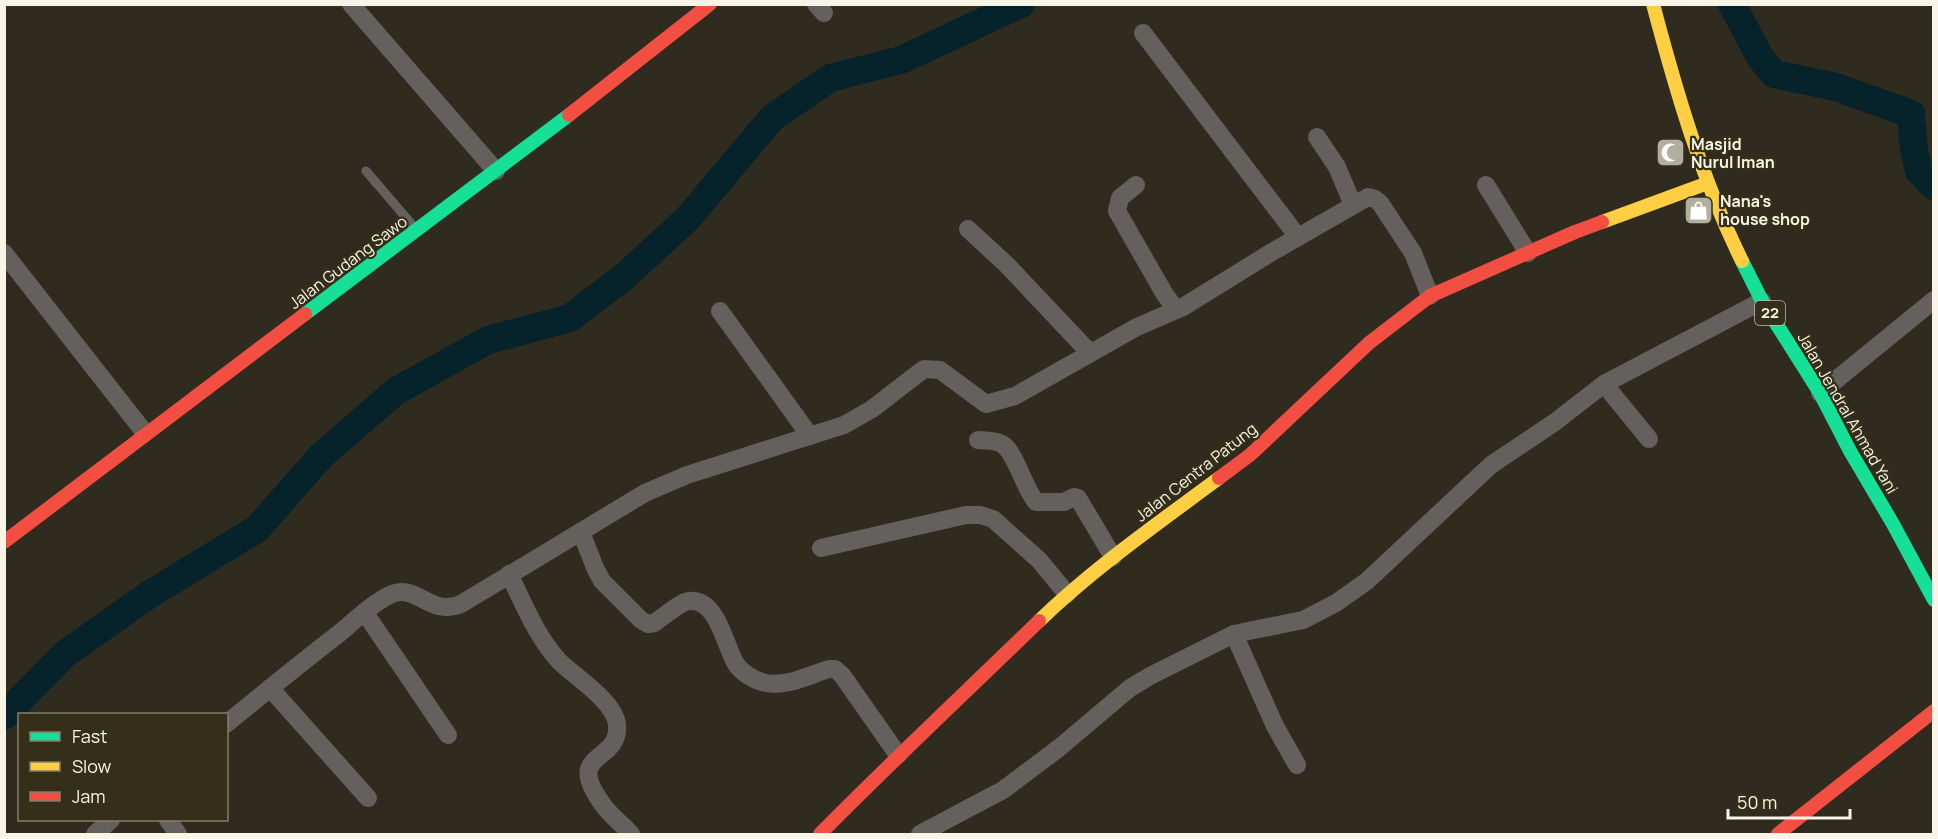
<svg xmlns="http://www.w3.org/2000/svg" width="1938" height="839" viewBox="0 0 1938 839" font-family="Manrope,sans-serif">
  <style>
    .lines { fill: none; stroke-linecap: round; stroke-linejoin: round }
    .river { stroke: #06222a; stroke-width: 28 }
    .lane { stroke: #64605e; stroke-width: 9 }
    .street { stroke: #64605e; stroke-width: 18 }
    .fast { stroke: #16e098; stroke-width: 14 }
    .slow { stroke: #ffcf43; stroke-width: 14 }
    .jam { stroke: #f24e42; stroke-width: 14 }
    .labels { text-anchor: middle; stroke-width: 4.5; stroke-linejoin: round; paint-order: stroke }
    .shield { fill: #352f19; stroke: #bebaa9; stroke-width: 1.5 }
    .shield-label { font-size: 15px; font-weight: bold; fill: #f8f5e7 }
    .poi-label { font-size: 16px; font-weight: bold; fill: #f8f5e7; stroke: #352f19; text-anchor: start }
    .street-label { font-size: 16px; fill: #f8f5e7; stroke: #352f19 }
  </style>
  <rect width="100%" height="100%" fill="#2f2c1f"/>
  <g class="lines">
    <g class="river">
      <path d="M 1732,4 L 1760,57 L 1774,74 L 1836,87 L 1911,114 L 1914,150 L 1919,171 L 1934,186"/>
      <path d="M 4,716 L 65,654 L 150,594 L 257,529 L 321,456 L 396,391 L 488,340 L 570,318 L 625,276 L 688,218 L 772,118 L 830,78 L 901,60 L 1021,4"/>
    </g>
    <path class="lane" d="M 366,171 L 415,228"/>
    <g class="street">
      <path d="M 351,4 L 496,171"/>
      <path d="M 816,4 L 824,13"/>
      <path d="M 1143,33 L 1298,237"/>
      <path d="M 1317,137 L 1337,167 L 1353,205"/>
      <path d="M 1136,185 L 1120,198 L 1117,211 L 1164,293 L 1176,310"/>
      <path d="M 1486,185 L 1528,253"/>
      <path d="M 968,229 L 1007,265 L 1090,353"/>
      <path d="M 4,253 L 145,433"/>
      <path d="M 720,311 L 810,436"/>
      <path d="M 1604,384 L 1649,439"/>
      <path d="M 1820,393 L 1934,300"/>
      <path d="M 978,440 C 986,441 995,440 1002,444 C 1015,451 1024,488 1036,502 L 1064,502 L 1074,497 L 1078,498 L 1113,557"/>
      <path d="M 581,532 L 596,570 L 602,581 L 641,620 L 648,624 L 654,623 C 662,618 680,602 689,601 C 718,598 725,647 736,664 C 742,673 755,681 766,683 C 787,687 810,675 829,669 L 835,669 L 842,675 L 898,755"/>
      <path d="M 821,548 L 966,515 L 980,515 L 993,519 L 1039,560 L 1067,594"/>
      <path d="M 509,574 C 524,604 536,636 559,661 C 575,677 614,701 617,724 C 621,765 562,749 603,805 C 611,816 622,824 631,834"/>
      <path d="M 365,613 L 448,735"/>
      <path d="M 1234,634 L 1275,726 L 1297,765"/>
      <path d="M 270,688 L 368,798"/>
      <path d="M 226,724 C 264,693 302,662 341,632 C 355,620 375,601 392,594 C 418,584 430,617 461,604 L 645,493 L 687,475 L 844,425 L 872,409 L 924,369 L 940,370 L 986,404 L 1015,396 L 1137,327 L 1183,307 L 1272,252 L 1368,197 L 1375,199 L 1380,203 L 1413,253 L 1430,296"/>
      <path d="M 168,820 L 178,834"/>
      <path d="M 95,834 L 111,820"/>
      <path d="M 920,834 L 1003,790 L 1059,748 L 1130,688 L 1150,676 L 1234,634 L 1303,620 L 1336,603 L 1367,581 L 1491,465 L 1555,422 L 1604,384 L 1762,301"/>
    </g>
    <g class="fast">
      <path d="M 1742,261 L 1762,301 L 1820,393 L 1850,451 L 1893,524 L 1934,600"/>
      <path d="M 305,314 L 569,115"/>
    </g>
    <g class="slow">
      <path d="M 1653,4 C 1676,91 1702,180 1742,261"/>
      <path d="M 1602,222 L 1708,183"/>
      <path d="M 1039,621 C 1094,568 1157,524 1219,478"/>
    </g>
    <g class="jam">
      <path d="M 569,115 L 710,4"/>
      <path d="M 1219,478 L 1250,455 L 1369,343 L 1430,296 L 1575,232 L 1602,222"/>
      <path d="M 4,542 L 305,314"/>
      <path d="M 820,834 C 892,761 966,692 1039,621"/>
      <path d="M 1778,834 L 1934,711"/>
    </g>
  </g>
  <defs>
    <symbol id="mosque-square" viewBox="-11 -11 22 22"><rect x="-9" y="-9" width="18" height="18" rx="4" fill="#b2afa1" stroke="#352f19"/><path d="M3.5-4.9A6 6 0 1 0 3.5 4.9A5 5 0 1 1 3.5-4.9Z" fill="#fff"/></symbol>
    <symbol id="shop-square" viewBox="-11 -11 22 22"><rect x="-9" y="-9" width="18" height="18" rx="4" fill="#b2afa1" stroke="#352f19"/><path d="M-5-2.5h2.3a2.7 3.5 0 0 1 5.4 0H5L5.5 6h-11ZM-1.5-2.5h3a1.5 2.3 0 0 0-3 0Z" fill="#fff"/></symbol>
  </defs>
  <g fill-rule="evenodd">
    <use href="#mosque-square" x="1654" y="136" width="33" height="33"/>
    <use href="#shop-square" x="1682" y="194" width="33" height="33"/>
  </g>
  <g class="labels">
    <rect class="shield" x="1755" y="301" width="30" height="24" rx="4.5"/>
    <g class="shield-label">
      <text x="1770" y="318">22</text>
    </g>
    <g class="poi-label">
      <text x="1691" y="150">Masjid<tspan x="1691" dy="18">Nurul Iman</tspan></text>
      <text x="1720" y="207">Nana's<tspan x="1720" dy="18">house shop</tspan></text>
    </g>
    <g class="street-label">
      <text transform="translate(348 262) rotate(-37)" y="6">Jalan Gudang Sawo</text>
      <text transform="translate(1848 413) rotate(60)" y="6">Jalan Jendral Ahmad Yani</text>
      <text transform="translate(1196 472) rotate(-38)" y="6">Jalan Centra Patung</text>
    </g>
  </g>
  <rect width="1938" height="839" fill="none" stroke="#f8f5e7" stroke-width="12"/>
  <rect x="18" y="713" width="210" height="108" fill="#352f19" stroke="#837e6b" stroke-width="1.5"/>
  <rect x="30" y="732" width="30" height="9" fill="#16e098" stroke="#837e6b" stroke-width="1.5"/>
  <text x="72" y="743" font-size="18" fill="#f8f5e7">Fast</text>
  <rect x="30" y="762" width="30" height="9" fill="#ffcf43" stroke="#837e6b" stroke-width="1.5"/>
  <text x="72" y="773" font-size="18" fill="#f8f5e7">Slow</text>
  <rect x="30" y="792" width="30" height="9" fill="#f24e42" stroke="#837e6b" stroke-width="1.5"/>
  <text x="72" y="803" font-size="18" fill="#f8f5e7">Jam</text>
  <path d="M1728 809v9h122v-9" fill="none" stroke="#f8f5e7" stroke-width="3"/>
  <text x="1737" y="809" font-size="18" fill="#f8f5e7" stroke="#352f19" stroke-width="4.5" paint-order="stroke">50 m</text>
</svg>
